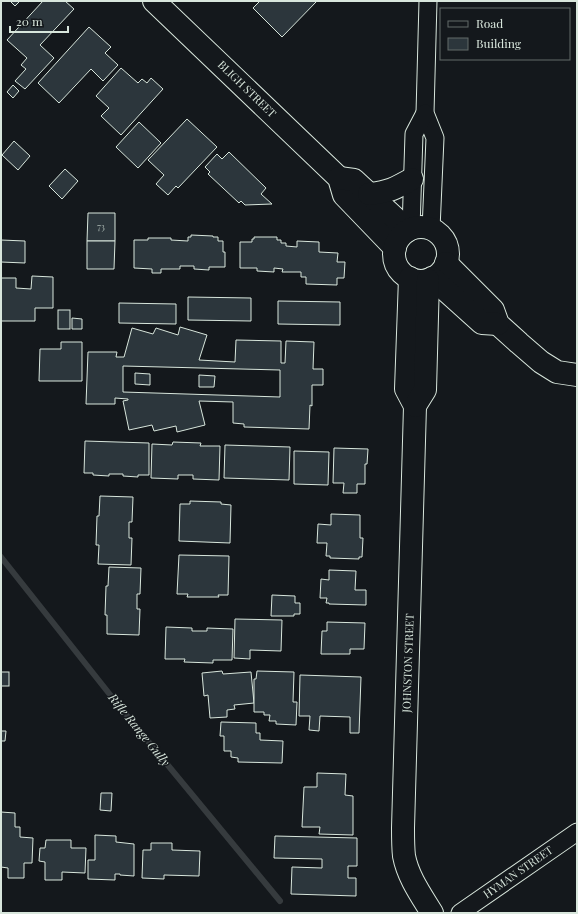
<svg xmlns="http://www.w3.org/2000/svg" width="578" height="914" viewBox="0 0 578 914" font-family="'Playfair Display',serif">
  <style>
    .lines { fill: none; stroke-linecap: round; stroke-linejoin: round }
    .stream { stroke: #363b3e; stroke-width: 6 }
    .building { fill: #2c363c; stroke: #d8e6dc; fill-rule: evenodd }
    .street-casing { stroke: #d8e6dc; stroke-width: 19 }
    .secondary-casing { stroke: #d8e6dc; stroke-width: 24 }
    .street { stroke: #14181c; stroke-width: 17 }
    .secondary { stroke: #14181c; stroke-width: 22 }
    .labels { text-anchor: middle; stroke-width: 3; stroke-linejoin: round; paint-order: stroke }
    .number-label { font-size: 9px; fill: #adbab4 }
    .street-label { font-size: 11px; fill: #d8e6dc; stroke: #14181c }
    .water-label { font-size: 12px; font-style: italic; fill: #d8e6dc; stroke: #14181c }
  </style>
  <rect width="100%" height="100%" fill="#14181c"/>
  <g class="lines">
    <path class="stream" d="M 1,557 L 119,706 L 280,901"/>
  </g>
  <g class="building">
    <path d="M 10,1 L 20,1 L 15,6 Z"/>
    <path d="M 43,1 L 65,1 L 74,9 L 40,45 L 54,58 L 25,89 L 15,81 L 26,69 L 21,65 L 27,58 L 7,40 Z"/>
    <path d="M 260,1 L 317,1 L 282,37 L 253,8 Z"/>
    <path d="M 89,27 L 111,47 L 105,53 L 118,65 L 103,81 L 91,69 L 59,103 L 38,83 Z"/>
    <path d="M 121,68 L 138,83 L 142,79 L 147,83 L 151,78 L 163,89 L 121,135 L 101,116 L 109,108 L 96,96 Z"/>
    <path d="M 13,85 L 19,91 L 13,98 L 7,92 Z"/>
    <path d="M 187,119 L 217,147 L 178,188 L 176,186 L 168,195 L 156,184 L 164,175 L 148,160 Z"/>
    <path d="M 139,122 L 161,143 L 138,168 L 116,147 Z"/>
    <path d="M 14,141 L 30,156 L 18,170 L 2,155 Z"/>
    <path d="M 229,152 L 266,188 L 261,194 L 272,204 L 245,205 L 241,201 L 239,203 L 208,174 L 210,172 L 205,167 L 217,154 L 222,159 Z"/>
    <path d="M 65,169 L 78,181 L 62,199 L 49,186 Z"/>
    <path d="M 88,213 L 115,213 L 115,241 L 87,241 Z"/>
    <path d="M 191,235 L 213,236 L 213,237 L 218,237 L 218,241 L 223,241 L 223,252 L 225,252 L 225,267 L 209,267 L 209,270 L 194,269 L 194,266 L 180,266 L 180,269 L 161,269 L 161,273 L 152,273 L 152,269 L 134,268 L 134,240 L 148,240 L 148,238 L 171,238 L 171,240 L 188,241 L 188,237 L 191,237 Z"/>
    <path d="M 254,237 L 277,237 L 277,240 L 281,240 L 281,243 L 286,243 L 286,246 L 297,247 L 297,241 L 319,242 L 319,252 L 338,253 L 337,262 L 345,262 L 344,278 L 337,278 L 337,285 L 306,284 L 306,277 L 301,277 L 301,272 L 282,272 L 283,269 L 274,268 L 274,272 L 257,271 L 257,268 L 240,268 L 240,242 L 252,242 L 252,239 L 254,239 Z"/>
    <path d="M 1,240 L 25,241 L 25,263 L 1,262 Z"/>
    <path d="M 87,241 L 115,241 L 114,269 L 87,269 Z"/>
    <path d="M 32,276 L 53,277 L 53,308 L 35,308 L 35,321 L 1,321 L 1,278 L 16,278 L 16,288 L 31,289 Z"/>
    <path d="M 188,297 L 251,298 L 251,321 L 188,320 Z"/>
    <path d="M 278,301 L 340,302 L 340,325 L 278,324 Z"/>
    <path d="M 119,303 L 176,304 L 176,324 L 119,323 Z"/>
    <rect x="58" y="310" width="12" height="19"/>
    <path d="M 72,318 L 82,319 L 82,329 L 72,329 Z"/>
    <path d="M 180,327 L 207,335 L 199,360 L 235,362 L 236,340 L 281,341 L 281,363 L 285,363 L 286,341 L 314,342 L 313,369 L 323,369 L 323,385 L 312,385 L 312,406 L 310,405 L 309,429 L 244,427 L 244,424 L 233,423 L 233,402 L 199,401 L 205,425 L 177,432 L 176,426 L 154,431 L 152,425 L 129,430 L 123,401 L 128,400 L 128,399 L 115,398 L 115,404 L 86,404 L 88,352 L 117,352 L 116,357 L 124,357 L 132,328 L 153,334 L 156,328 L 178,335 ZM 123,366 L 280,370 L 280,397 L 123,392 Z"/>
    <path d="M 61,342 L 82,342 L 82,381 L 39,381 L 40,349 L 61,349 Z"/>
    <path d="M 135,373 L 150,374 L 150,385 L 135,384 Z"/>
    <path d="M 199,375 L 215,376 L 214,387 L 199,387 Z"/>
    <path d="M 85,441 L 149,443 L 149,475 L 138,475 L 138,477 L 123,476 L 123,474 L 109,474 L 109,476 L 93,475 L 93,473 L 84,473 Z"/>
    <path d="M 173,442 L 201,443 L 200,446 L 220,446 L 219,480 L 193,479 L 193,475 L 178,475 L 178,479 L 151,478 L 152,444 L 172,445 Z"/>
    <path d="M 225,445 L 290,447 L 289,480 L 224,478 Z"/>
    <path d="M 334,448 L 368,449 L 367,464 L 365,464 L 365,484 L 357,484 L 357,493 L 343,493 L 344,483 L 333,483 Z"/>
    <path d="M 294,451 L 329,452 L 328,485 L 294,484 Z"/>
    <path d="M 100,496 L 133,497 L 132,522 L 129,522 L 129,538 L 132,538 L 131,565 L 98,564 L 99,545 L 96,545 L 97,516 L 99,516 Z"/>
    <path d="M 190,501 L 221,502 L 221,504 L 231,505 L 230,543 L 179,541 L 180,504 L 190,504 Z"/>
    <path d="M 331,514 L 360,515 L 360,538 L 363,538 L 362,557 L 359,557 L 359,559 L 330,558 L 330,556 L 326,556 L 327,543 L 317,543 L 318,524 L 331,525 Z"/>
    <path d="M 179,555 L 229,556 L 228,595 L 218,595 L 219,597 L 187,597 L 188,594 L 177,594 Z"/>
    <path d="M 109,567 L 141,568 L 140,594 L 137,594 L 137,609 L 140,609 L 139,635 L 107,634 L 107,615 L 105,615 L 106,586 L 108,586 Z"/>
    <path d="M 329,570 L 356,571 L 355,590 L 366,590 L 366,605 L 329,604 L 329,603 L 326,603 L 327,598 L 320,598 L 321,579 L 329,580 Z"/>
    <path d="M 272,595 L 295,596 L 295,603 L 300,603 L 300,614 L 294,614 L 294,616 L 271,616 Z"/>
    <path d="M 235,619 L 282,620 L 281,651 L 250,650 L 250,659 L 234,658 Z"/>
    <path d="M 327,622 L 365,623 L 364,649 L 350,649 L 350,654 L 321,654 L 322,631 L 327,631 Z"/>
    <path d="M 166,627 L 192,628 L 192,631 L 207,631 L 207,628 L 233,629 L 232,660 L 213,660 L 213,663 L 184,662 L 185,659 L 165,659 Z"/>
    <path d="M 222,671 L 223,674 L 251,672 L 254,703 L 234,705 L 235,709 L 227,710 L 227,717 L 210,718 L 208,695 L 204,696 L 202,673 Z"/>
    <path d="M 257,671 L 294,672 L 293,702 L 297,702 L 296,725 L 276,724 L 276,721 L 269,721 L 270,715 L 264,715 L 264,712 L 254,712 L 254,679 L 256,679 Z"/>
    <rect x="1" y="672" width="8" height="14"/>
    <path d="M 300,675 L 361,677 L 359,733 L 350,733 L 350,717 L 320,716 L 319,731 L 309,730 L 310,716 L 299,716 Z"/>
    <path d="M 221,722 L 256,723 L 256,733 L 260,733 L 260,740 L 283,741 L 282,763 L 238,762 L 238,758 L 231,757 L 231,751 L 224,751 L 224,736 L 220,736 Z"/>
    <path d="M 1,731 L 6,731 L 5,741 L 1,741 Z"/>
    <path d="M 317,773 L 346,774 L 345,795 L 353,796 L 353,835 L 319,834 L 320,827 L 302,827 L 304,787 L 317,787 Z"/>
    <path d="M 101,793 L 112,793 L 111,811 L 100,810 Z"/>
    <path d="M 1,812 L 15,813 L 15,827 L 20,827 L 20,837 L 33,838 L 32,863 L 24,863 L 24,878 L 8,878 L 8,868 L 1,867 Z"/>
    <path d="M 95,835 L 116,836 L 116,842 L 134,844 L 134,876 L 120,875 L 120,874 L 115,874 L 115,880 L 88,879 L 88,860 L 95,860 Z"/>
    <path d="M 275,836 L 357,838 L 357,866 L 348,866 L 348,878 L 356,878 L 356,896 L 291,894 L 292,867 L 322,868 L 322,859 L 274,858 Z"/>
    <path d="M 46,840 L 71,840 L 71,848 L 86,848 L 85,873 L 62,872 L 62,880 L 45,880 L 45,862 L 39,861 L 40,848 L 45,848 Z"/>
    <path d="M 151,843 L 172,843 L 172,850 L 200,851 L 199,876 L 164,875 L 164,879 L 142,878 L 143,850 L 151,850 Z"/>
  </g>
  <g class="lines">
    <defs>
      <g id="street">
        <path d="M 428,1 L 425,113 L 435,138 L 431,229"/>
        <path d="M 411,229 L 414,134 L 425,113"/>
        <path d="M 460,913 L 577,832"/>
      </g>
      <g id="secondary">
        <path d="M 154,1 L 339,178 L 344,195 L 395,248"/>
        <path d="M 339,178 L 354,180 L 394,217 L 407,231"/>
        <path d="M 369,194 C 389,192 396,188 412,179"/>
        <circle cx="421" cy="254" r="27"/>
        <path d="M 446,263 L 493,310 L 498,324 L 519,343 L 541,362 L 557,372 L 577,375"/>
        <path d="M 410,278 L 406,389 L 415,406 L 403,828 C 403,837 403,847 404,856 C 408,877 421,895 432,913"/>
        <path d="M 432,278 L 482,323 L 498,324"/>
        <path d="M 415,406 L 425,390 L 428,280"/>
      </g>
    </defs>
    <use href="#street" class="street-casing"/>
    <use href="#secondary" class="secondary-casing"/>
    <use href="#street" class="street"/>
    <use href="#secondary" class="secondary"/>
  </g>
  <g class="labels">
    <g class="number-label">
      <text x="101" y="230">73</text>
    </g>
    <g class="street-label">
      <text transform="translate(247 89) rotate(44)" y="4">BLIGH STREET</text>
      <text transform="translate(408 663) rotate(-88)" y="4">JOHNSTON STREET</text>
      <text transform="translate(518 872) rotate(-35)" y="4">HYMAN STREET</text>
    </g>
    <g class="water-label">
      <text transform="translate(139 730) rotate(51)" y="4">Rifle Range Gully</text>
    </g>
  </g>
  <rect width="578" height="914" fill="none" stroke="#d8e6dc" stroke-width="4"/>
  <rect x="440" y="8" width="130" height="52" fill="#14181c" stroke="#626a69"/>
  <rect x="448" y="21" width="20" height="6" fill="#14181c" stroke="#626a69"/>
  <text x="476" y="28" font-size="12" fill="#d8e6dc">Road</text>
  <rect x="448" y="38" width="20" height="12" fill="#2c363c" stroke="#626a69"/>
  <text x="476" y="48" font-size="12" fill="#d8e6dc">Building</text>
  <path d="M10 26v6h58v-6" fill="none" stroke="#d8e6dc" stroke-width="2"/>
  <text x="16" y="26" font-size="12" fill="#d8e6dc" stroke="#14181c" stroke-width="3" paint-order="stroke">20 m</text>
</svg>
